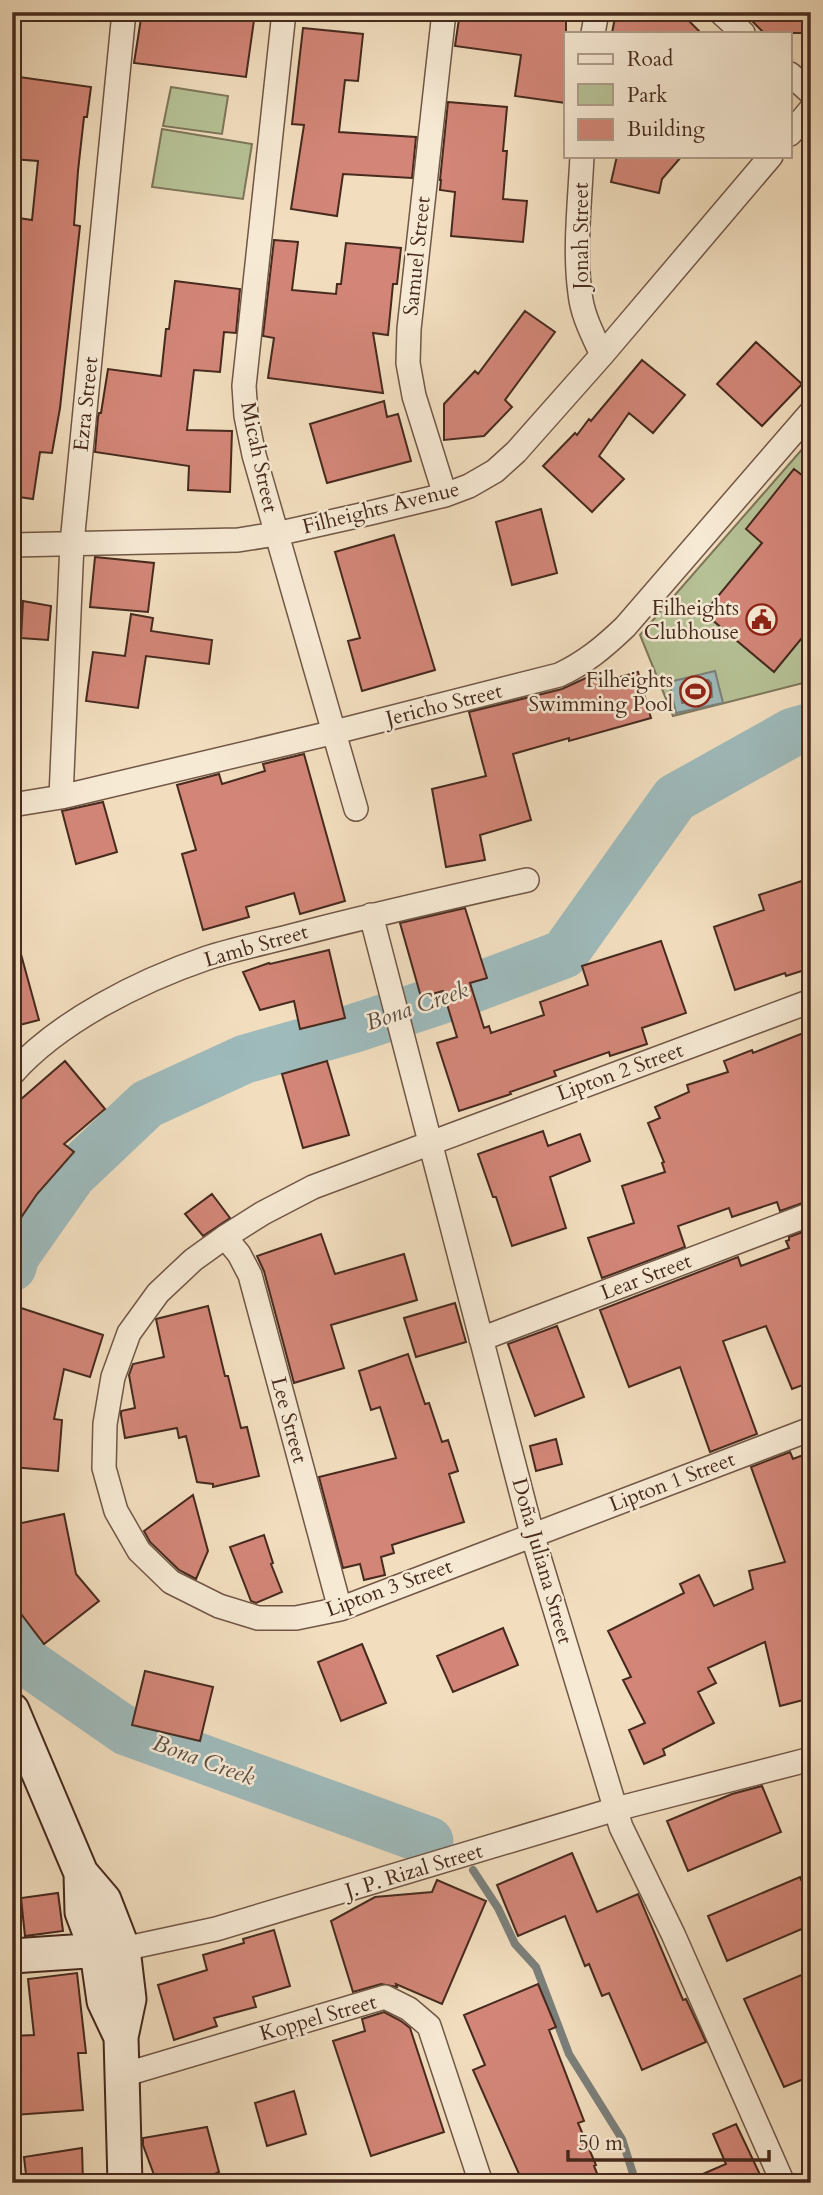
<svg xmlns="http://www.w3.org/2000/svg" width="823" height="2195" viewBox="0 0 823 2195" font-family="Cardo,serif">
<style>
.green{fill:#b6c296;stroke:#7e765a;stroke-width:2}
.water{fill:#9ebabb;stroke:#7b807c;stroke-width:2}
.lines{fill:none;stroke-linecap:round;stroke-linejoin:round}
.shore{stroke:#72726c;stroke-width:2}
.stream{stroke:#7b807c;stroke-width:8}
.river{stroke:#9ebabb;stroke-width:49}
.building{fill:#d38678;stroke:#462a1e;stroke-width:2}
.street-casing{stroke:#715746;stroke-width:26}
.secondary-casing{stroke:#462a1e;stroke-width:37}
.street{stroke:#f7ead5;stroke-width:23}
.secondary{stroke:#f7ead5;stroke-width:33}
.labels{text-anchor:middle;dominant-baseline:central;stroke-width:5;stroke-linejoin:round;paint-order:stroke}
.street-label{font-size:21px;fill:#462a1e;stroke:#f7ead5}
.poi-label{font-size:21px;fill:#462a1e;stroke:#f7ead5;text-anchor:end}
.water-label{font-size:23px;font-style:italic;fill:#5c4e45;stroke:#f7ead5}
</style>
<rect width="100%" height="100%" fill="#f2debf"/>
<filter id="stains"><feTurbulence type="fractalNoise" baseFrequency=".00286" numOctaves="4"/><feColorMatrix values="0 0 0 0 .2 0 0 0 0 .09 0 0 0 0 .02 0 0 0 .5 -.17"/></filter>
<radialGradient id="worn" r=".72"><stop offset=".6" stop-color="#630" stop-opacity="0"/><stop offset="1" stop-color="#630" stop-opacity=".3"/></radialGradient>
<!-- green -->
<path class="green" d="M171,87l57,9 -6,38 -59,-8z
M162,129l90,15 -9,55 -91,-12z
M811,439v242l-138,35 -33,-81z"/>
<!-- water -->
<path class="water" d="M715,671l8,32 -47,10 -7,-31z"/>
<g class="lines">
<!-- shore -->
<path class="shore" d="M708,680l3,3 1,14 -30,6 -2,-16z"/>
<!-- stream -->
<path class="stream" d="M473,1870l25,38 17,36 21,23 33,87 53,85 14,44"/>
<!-- river -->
<path class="river" d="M12,1267l3,-11 57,-81 75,-71 98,-45 107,-30 103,-34 109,-41 111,-156 118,-66 18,-5
M12,1633l6,23 108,75 303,110"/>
</g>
<!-- building -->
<path class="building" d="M142,12l113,1 -9,64 -112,-14z
M460,12h52l54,9v82l-51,-7 6,-41 -66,-9z
M616,12h64l21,21h-89z
M743,12h68v12l-10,9h-37z
M303,28l60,6 -5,47 -13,-1 -6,52 77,5 -4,41 -69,-4 -6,42 -46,-7 13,-84 -12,-1z
M12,76l79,11 -4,30h-3l-6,54 -4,54 6,1 -20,182 -8,45 -12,-1 -7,47 -21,-3v-233l6,-45 14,2 6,-59 -26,-2z
M448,102l59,5 -4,44h4l-4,48 24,2 -4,41 -72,-6 4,-44 -15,-2 1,-10h-1z
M617,156h65l-20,23 -3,14 -48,-11z
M274,240l24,2 -6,48 44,4 1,-10h4l5,-41 55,5 -4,36h-4l-5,51 -15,-2 10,60 -115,-15 6,-40 -11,-2z
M175,281l65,8 -4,44 -12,-1 -4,40 -26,-2 -7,60 45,1 -2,61 -42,-2 1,-24 -94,-14 3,-35 1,-4h2l7,-44 53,7 5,-47h3z
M525,311l30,21 -50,68 7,7 -28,29 -40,4v-36l31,-33 3,3z
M756,342l46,42 -40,42 -45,-42z
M642,360l43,35 -32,38 -24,-20 -30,43 25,23 -32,33 -49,-46 32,-33 2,2 12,-16 2,2z
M384,401l3,16 11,-3 13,47 -84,22 -17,-59z
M794,469l17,13v145l-37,45 -70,-59 58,-70 -16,-14z
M541,509l16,64 -45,12 -16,-63z
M394,535l41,135 -73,21 -14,-50 12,-3 -25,-86z
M95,557l59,6 -6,49 -58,-5z
M23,601l28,5 -3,34 -27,-2z
M131,614l22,4 -2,13 61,9 -3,24 -63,-8 -8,52 -52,-7 7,-49 32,4z
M599,672l3,10 36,-10 13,46 -82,23v-3l-56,16 18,66 -51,15 5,25 -39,7 -14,-78 54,-13 -17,-64 93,-23z
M304,754l41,147 -45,13 -6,-21 -48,14 3,10 -46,13 -21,-76 14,-4 -19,-65 42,-11 3,10 43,-13 -2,-7z
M103,802l14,50 -41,12 -14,-53z
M811,878v90l-25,8 -1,-3 -50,17 -21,-63 50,-17 -5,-15z
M465,908l22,70 -17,5 14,45 5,-2 2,7 53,-18 -4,-13 48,-17 -6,-19 79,-25 25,72 -44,15 5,16 -37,12 -1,-4 -55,19 2,5 -46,16 1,2 -52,17 -22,-68 20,-6 -14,-46 -22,6 -21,-74z
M19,947l20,73 -27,7v-79z
M329,950l16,68 -45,11 -6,-28 -34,9 -17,-38 26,-9 1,1z
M811,1030v170l-31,11 -3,-9 -45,15 -3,-9 -51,18 7,21 -83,31 -14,-40 46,-15 -12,-37 43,-14 -3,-9 2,-1 -16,-39 12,-5 -5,-11 34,-15 -2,-7 41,-13 -4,-11 28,-11 1,3z
M65,1061l40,48 -41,35 10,8 -37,42 -25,37v-124z
M327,1061l22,74 -46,13 -21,-74z
M543,1131l5,15 32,-12 10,27 -40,16 16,51 -54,18 -16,-49h-3l-15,-43z
M212,1194l18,24 -27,18 -18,-22z
M811,1229v153l-19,7 -26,-63 -43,15 34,93 -47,18 -30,-85 -51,20 -29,-77 138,-53 3,9 48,-18 -3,-7 3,-1v-3z
M321,1234l14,40 69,-20 13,46 -86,25 13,43 -50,15 -30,-112 -7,-15z
M455,1303l11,39 -50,15 -12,-39z
M208,1306l17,70h3l13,52 6,-1 12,49 -46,11v-3l-16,-2 -11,-46 -7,2 -2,-10 -52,10 -4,-23v-4l14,-3 -6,-33 4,-11 31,-7 -8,-38z
M18,1307l85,28 -13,42 -26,-8 -10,50 8,1 -4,51 -46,-4v-142z
M557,1326l27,71 -49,19 -27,-72z
M408,1354l17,50 4,-1 13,39 6,-2 10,31 -9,3 15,48 -72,23 2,8 -13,4 4,18 -21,5 -4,-16 -17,4 -24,-91 77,-19 -16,-51 -9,3 -12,-39z
M556,1439l6,25 -26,7 -6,-25z
M790,1452l3,7 18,-7v246l-31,8 -15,-64 -57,26 8,15 -18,9 16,31 -51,26 2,6 -21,9 -15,-34 16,-7 -22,-43 8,-3 -23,-46 76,-38 -4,-9 19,-9 15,31 39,-17 -4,-18 36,-9 -34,-95z
M193,1495l15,56 -12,28 -17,-9 -29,-28 -6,-11z
M64,1514l12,60 23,27 -55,43 -32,-42v-77z
M264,1535l9,28 -2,1 11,28 -26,11 -5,-2 -21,-54z
M503,1628l15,37 -65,27 -16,-36z
M362,1644l24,59 -45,18 -23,-59z
M145,1671l68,16 -13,54 -68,-16z
M762,1786l19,46 -93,39 -21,-50 65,-27z
M572,1853l25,59 41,-18 45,106 3,-1 20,43 -64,28 -33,-77 -7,3 -13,-32 -4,2 -20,-50 -47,20 -21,-51z
M800,1877l11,25v23l-84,36 -19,-45z
M437,1880l49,21 -44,103 -46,-20 1,3 -16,-3 -28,8 -22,-71 44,-24 57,-5z
M58,1893l5,38 -38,5 -4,-38z
M274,1930l16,56 -37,11 3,10 -42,11 3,8 -43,14 -16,-55 49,-15 -4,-15 41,-12 -1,-4z
M811,1971v105l-27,11 -40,-88z
M77,1973l9,80h-8l5,57 -69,5 -2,-36 3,-1 -2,-42 21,-1 -6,-56z
M538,1984l18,43 -7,3 35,91 -6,2 18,42 -2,1 7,17h-78l-50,-113 12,-5 -21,-50z
M384,2012l17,9 9,7 34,104 -73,24 -38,-115 32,-10 -3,-12z
M294,2091l12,43 -39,12 -12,-43z
M736,2124l28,59h-82l44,-19 -13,-30z
M207,2127l12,45 -25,11h-37l-14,-38v-7z
M82,2148l1,35h-56l-3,-26z"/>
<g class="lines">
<defs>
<path id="street" d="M284,12l-40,374 2,30 8,39 102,354
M444,12l-35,317 -1,34 6,33 31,99
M720,12l23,21
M593,33l4,-21
M790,74l21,19
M790,134l21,-25
M582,156c-2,44 -8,94 -2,137 2,22 13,42 22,62
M12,545l226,-5 38,-6 94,-21 75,-18 24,-9 26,-15 21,-19 86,-97 169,-199
M61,797l11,-254 52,-531
M12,805l49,-8 274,-65 224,-57c26,-12 45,-28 66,-48l186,-215
M371,915l161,619 89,293 52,107 110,249
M811,1001l-498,186 -50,26 -38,24 -32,23 -35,33 -29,40 -16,44 -8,47 -1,44 12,43 23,40 32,31 48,24 39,12h38l44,-9 471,-180
M12,1074c47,-53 128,-93 195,-116 30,-10 62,-16 92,-24 76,-20 152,-37 228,-54
M225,1237l14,17 11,21 90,334
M481,1339l330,-125
M123,1949l93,-20 400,-120 195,-50
M123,2075l262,-78 24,12 20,17 52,157"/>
<path id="secondary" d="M12,1710l69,163 23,27 19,49 6,50 -8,38 4,146
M81,1873l1,39 15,40 7,49 17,36
M12,1956l105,-7"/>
</defs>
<!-- street casing -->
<use href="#street" class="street-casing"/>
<!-- secondary casing -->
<use href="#secondary" class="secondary-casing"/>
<!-- street -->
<use href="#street" class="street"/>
<!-- secondary -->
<use href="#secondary" class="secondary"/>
</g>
<!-- icons -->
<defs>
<symbol id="civic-ring" viewBox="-11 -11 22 22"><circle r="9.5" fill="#f7ead5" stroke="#8f2418" stroke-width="1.5"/><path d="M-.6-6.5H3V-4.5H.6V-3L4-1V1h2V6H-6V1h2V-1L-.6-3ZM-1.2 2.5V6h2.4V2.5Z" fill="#8f2418"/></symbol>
<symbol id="stadium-ring" viewBox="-11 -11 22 22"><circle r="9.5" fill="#f7ead5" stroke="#8f2418" stroke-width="1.5"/><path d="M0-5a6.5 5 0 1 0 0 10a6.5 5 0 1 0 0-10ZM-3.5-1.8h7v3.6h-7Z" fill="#8f2418"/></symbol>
</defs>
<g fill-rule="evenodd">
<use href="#civic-ring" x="744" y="602" width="35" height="35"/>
<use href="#stadium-ring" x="678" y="674" width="35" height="35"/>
</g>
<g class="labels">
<!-- street labels -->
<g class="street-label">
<text transform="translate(581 236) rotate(-90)">Jonah Street</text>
<text transform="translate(417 256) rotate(-84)">Samuel Street</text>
<text transform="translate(86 404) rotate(-84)">Ezra Street</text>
<text transform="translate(259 457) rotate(78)">Micah Street</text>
<text transform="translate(381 508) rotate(-14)">Filheights Avenue</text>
<text transform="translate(444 705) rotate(-14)">Jericho Street</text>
<text transform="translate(256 946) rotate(-16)">Lamb Street</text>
<text transform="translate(620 1072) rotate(-20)">Lipton 2 Street</text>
<text transform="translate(646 1277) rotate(-21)">Lear Street</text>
<text transform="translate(289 1420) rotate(75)">Lee Street</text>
<text transform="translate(672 1482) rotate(-21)">Lipton 1 Street</text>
<text transform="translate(542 1561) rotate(74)">Doña Juliana Street</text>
<text transform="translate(389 1588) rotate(-20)">Lipton 3 Street</text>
<text transform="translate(414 1871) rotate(-17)">J. P. Rizal Street</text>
<text transform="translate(318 2018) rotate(-16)">Koppel Street</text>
</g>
<!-- poi labels -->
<g class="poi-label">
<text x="739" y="608">Filheights<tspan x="739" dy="24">Clubhouse</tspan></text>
<text x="673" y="680">Filheights<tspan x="673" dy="24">Swimming Pool</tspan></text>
</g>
<!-- water labels -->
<g class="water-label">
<text transform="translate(417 1006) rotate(-19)">Bona Creek</text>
<text transform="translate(204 1760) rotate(20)">Bona Creek</text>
</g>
</g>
<!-- margin -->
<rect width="823" height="2195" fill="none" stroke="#f2debf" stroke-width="42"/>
<rect x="14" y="14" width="795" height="2167" fill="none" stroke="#462a1e" stroke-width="3.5"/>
<rect x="21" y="21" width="781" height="2153" fill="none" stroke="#462a1e" stroke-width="2"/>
<!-- legend -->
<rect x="564" y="32" width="228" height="126" fill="#f7ead5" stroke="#b09d8c" stroke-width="2"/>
<rect x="578" y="54" width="35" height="10" fill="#f7ead5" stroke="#b09d8c" stroke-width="2"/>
<text x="627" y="66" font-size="21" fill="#462a1e">Road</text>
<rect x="578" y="84" width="35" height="21" fill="#b6c296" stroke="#b09d8c" stroke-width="2"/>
<text x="627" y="102" font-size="21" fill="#462a1e">Park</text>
<rect x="578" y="119" width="35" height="21" fill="#d38678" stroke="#b09d8c" stroke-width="2"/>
<text x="627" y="136" font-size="21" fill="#462a1e">Building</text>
<!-- scale -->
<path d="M568 2150v10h201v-10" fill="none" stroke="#462a1e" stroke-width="3.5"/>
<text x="578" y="2150" font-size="21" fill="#462a1e" stroke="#f7ead5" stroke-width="5" paint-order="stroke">50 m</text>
<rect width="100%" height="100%" filter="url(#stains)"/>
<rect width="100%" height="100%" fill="url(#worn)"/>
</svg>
